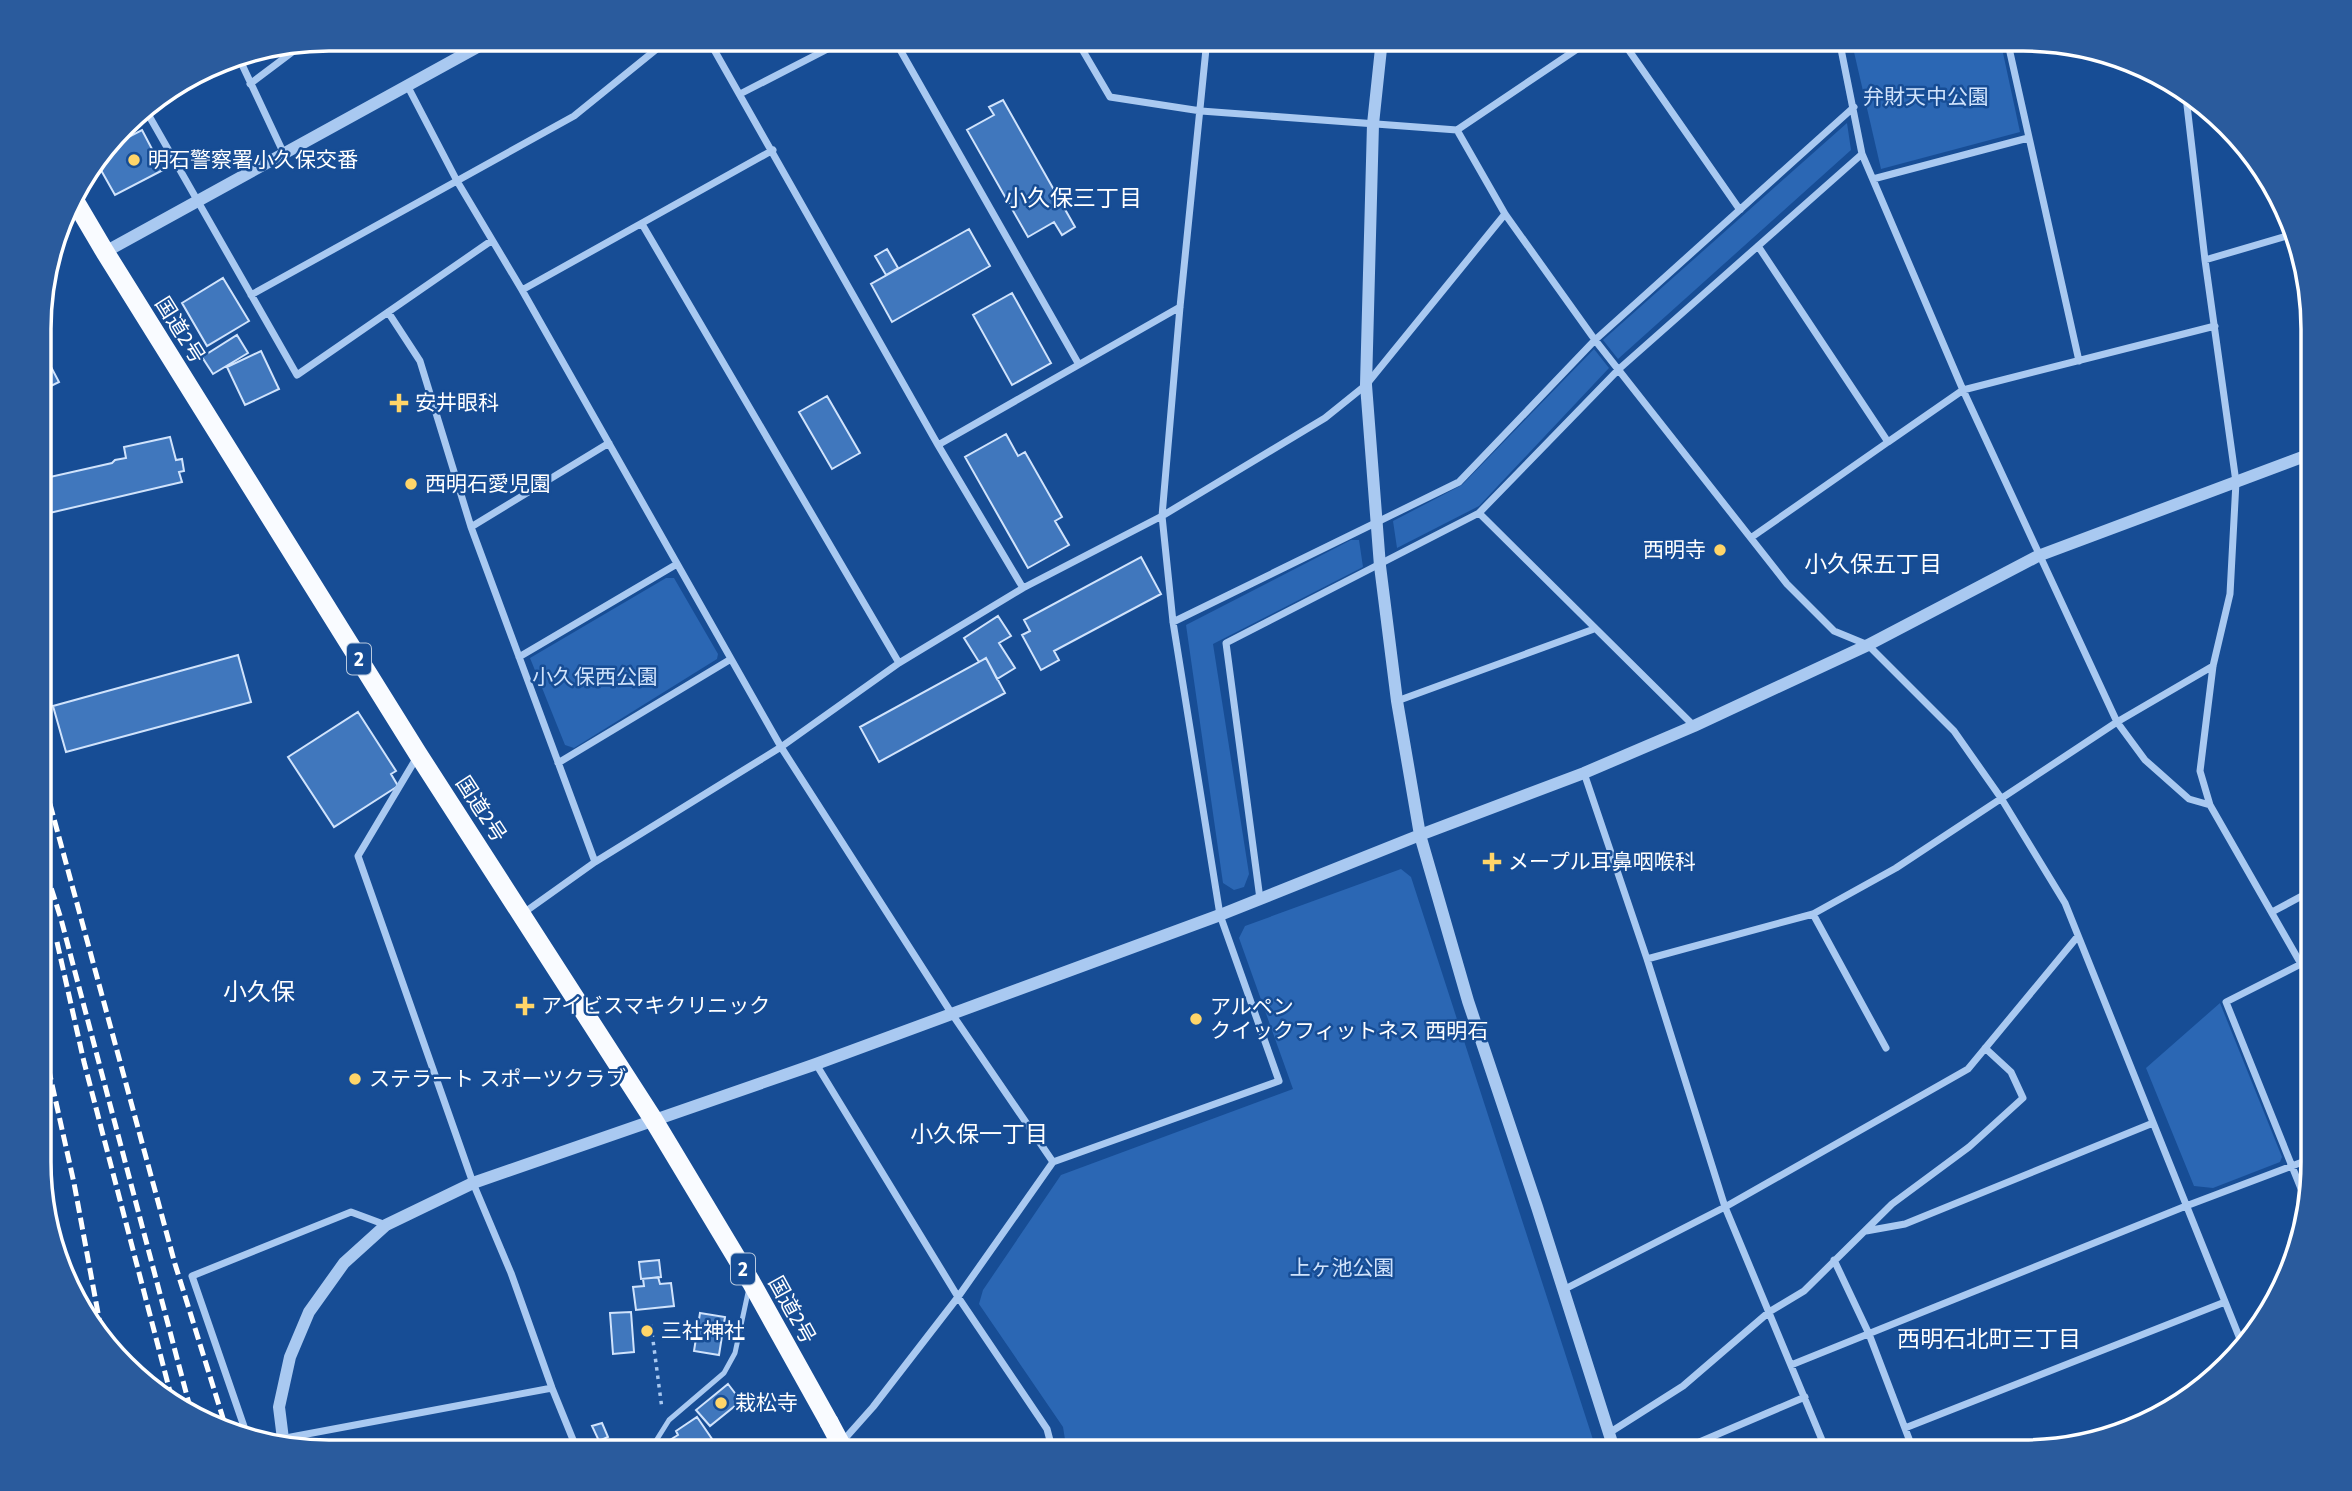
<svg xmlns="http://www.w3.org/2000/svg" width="2352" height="1491" viewBox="0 0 2352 1491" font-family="'Fira Sans','Noto Sans JP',sans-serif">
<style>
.green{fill:#2b67b4}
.building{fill:#4077bd;stroke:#d0e3fc;stroke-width:2}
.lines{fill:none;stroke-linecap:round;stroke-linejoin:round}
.path{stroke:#a9c9f1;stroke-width:3.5;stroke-dasharray:3.5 5;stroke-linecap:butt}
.service{stroke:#a9c9f1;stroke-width:5}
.minor{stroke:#a9c9f1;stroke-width:7}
.tertiary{stroke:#a9c9f1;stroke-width:12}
.trunk{stroke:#f9fbff;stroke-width:19}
.rail{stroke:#fff;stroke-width:5;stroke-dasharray:12 5;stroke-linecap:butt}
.trunk-bridge{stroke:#f9fbff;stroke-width:19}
.poi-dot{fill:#ffd569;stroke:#174d95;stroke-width:2.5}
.labels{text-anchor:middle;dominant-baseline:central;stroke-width:5;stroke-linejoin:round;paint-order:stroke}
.shield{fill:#174d95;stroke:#b9cadf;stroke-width:2}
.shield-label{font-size:19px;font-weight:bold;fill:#fff}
.park-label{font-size:21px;fill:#d0e3fc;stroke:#174d95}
.poi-label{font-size:21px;fill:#fff;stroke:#174d95;text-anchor:start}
.street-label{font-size:21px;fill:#fff;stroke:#174d95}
.neighbourhood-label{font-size:23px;fill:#fff;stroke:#174d95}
.quarter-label{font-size:24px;fill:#fff;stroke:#174d95}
.rim{fill:none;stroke:#fff;stroke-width:3.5}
</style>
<rect width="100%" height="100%" fill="#174d95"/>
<!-- green -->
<path class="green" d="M1851,39h149l20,93 -139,37z
M1847,123l4,27 -233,209 -15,-19z
M1594,349l15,19 -130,138 -82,42 -4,-27 69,-36z
M1351,540h8l4,27 -150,77 36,230 -5,13 -10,3 -11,-7 -37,-258z
M666,578h8l44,76 -1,5 -143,89 -9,-3 -35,-87z
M1401,869l10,8 186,575h-530l-4,-25 -84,-123 4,-14 78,-115 232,-86 -54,-151 6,-12z
M2220,1003l62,154 -2,5 -67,26 -19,-2 -48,-118z"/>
<!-- building -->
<path class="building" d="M1003,100l72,127 -13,8 -8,-13 -26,15 -61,-107 27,-15 -5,-8z
M142,130l21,40 -48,25 -18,-32 12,-16z
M969,229l21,37 -98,56 -21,-38z
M887,249l11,19 -12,7 -11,-19z
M223,278l26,43 -42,25 -25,-43z
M1012,293l39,70 -39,22 -39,-70z
M237,335l11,18 -35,21 -11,-17z
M41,348l18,34 -18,9z
M261,351l18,38 -34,16 -18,-38z
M827,396l33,57 -28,16 -33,-57z
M1006,434l12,22 7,-4 37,65 -7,4 14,24 -41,23 -63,-111z
M170,437l6,23 6,-1 2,12 -5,1 3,10 -141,33v-36l71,-16 3,-3 11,-2 -2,-11z
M1141,557l20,37 -107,57 5,9 -18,10 -19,-35 8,-4 -6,-11z
M998,616l13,20 -12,7 16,25 -18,11 -11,-21 -7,4 -15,-24z
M238,655l13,47 -185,50 -13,-46z
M986,658l19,35 -126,69 -19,-35z
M358,712l38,59 -5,3 7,12 -64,41 -46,-70z
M659,1260l2,17 -20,2 -2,-17z
M658,1277l2,7 11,-1 3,23 -38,4 -3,-23 11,-1 -1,-7z
M631,1312l3,40 -21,2 -3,-41z
M700,1313l25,4 -6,38 -25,-4z
M728,1384l13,17 -31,25 -14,-16z
M697,1417l24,35h-49l-7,-9 13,-8 -2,-4z
M602,1423l6,14 -9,4 -7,-15z"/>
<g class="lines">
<!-- path -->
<path class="path" d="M651,1325l11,84"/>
<!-- service -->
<path class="service" d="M649,1452l20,-32 55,-47 11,-20 14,-65"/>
<!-- minor -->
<path class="minor" d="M708,39l230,406 85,143
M894,39l184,324
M1076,39l34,58 91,14 256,19 135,-91
M1621,39l119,171
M1839,39l23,115 101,236 154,332 28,38 44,39 21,6
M2007,39l72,322
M238,56l46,98
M250,84l53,-40
M407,85l50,96 65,109 259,457 171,267 101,148
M2185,88l20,172 31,222 -6,112 -17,72 -13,105 10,34 91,159 -75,38 82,204
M740,94l107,-55
M144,107l153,268 194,-134
M1457,130l48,84 90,126 192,244 47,47 34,14 86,86 47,67 64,105 177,441
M1873,179l155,-41
M642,224l257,439
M1758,246l130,196 75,-52 252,-64
M2205,260l85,-25
M522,290l251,-140
M251,295l323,-179 95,-77
M388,312l32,49 51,166 124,335
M938,445l242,-138
M1479,513l215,213
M471,527l138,-84
M1752,537l136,-95
M1173,622l286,-140 136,-142 259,-233
M519,657l158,-93
M1397,701l197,-72
M417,757l-59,99 115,327 38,90 41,115 26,64
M558,763l173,-104
M1584,773l63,186 78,248 102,245
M1260,899l-34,-256 253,-130 140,-144 243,-215
M2272,912l41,-22
M522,914l73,-52 186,-115 118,-84 124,-75 139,-72 163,-98 41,-33 139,-171
M1813,914l73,134
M1647,959l166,-45 83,-46 221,-146 96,-56
M2301,964l12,-5
M816,1064l142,233 89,132 6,23
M1866,1231l39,-7 248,-101
M1834,1260l35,74 45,118
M1563,1290l162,-83 243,-138 110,-133
M1791,1365l395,-159 127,-48
M1905,1428l320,-126
M1609,1433l74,-47 86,-74 35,-21 88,-87 77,-57 54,-49 -12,-26 -26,-24
M249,1441l-57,-165 159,-64 35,13
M259,1443l293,-55
M833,1452l40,-45 85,-110 95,-135 226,-81 -59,-166 -47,-293 -11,-106 18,-209 27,-268
M1676,1452l129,-55"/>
<!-- tertiary -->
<path class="tertiary" d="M1382,39l-9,85 -7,261 14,181 17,135 23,134 48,166 69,206 78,245
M105,252l387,-213
M284,1447l-5,-40 11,-50 19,-45 35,-49 42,-38 87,-42 343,-119 404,-149 200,-80 164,-62 110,-47 174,-81 170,-89 275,-103"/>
<!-- trunk -->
<path class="trunk" d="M72,196l33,56 313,502 235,365 98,163 78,140"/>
<!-- rail -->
<path class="rail" d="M41,771l134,493 52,167
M41,856l20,63 131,496
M57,942l27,120 90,345
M41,1035l33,148 29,157"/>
<!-- trunk-bridge -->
<path class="trunk-bridge" d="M829,1422l16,30"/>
</g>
<!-- markers -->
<g class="poi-dot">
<circle cx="134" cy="160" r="7"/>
<path d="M395.5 392.5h7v7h7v7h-7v7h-7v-7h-7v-7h7z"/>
<circle cx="411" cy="484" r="7"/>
<circle cx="1720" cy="550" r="7"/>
<path d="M1488.5 851.5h7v7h7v7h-7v7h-7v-7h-7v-7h7z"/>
<path d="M521.5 995.5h7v7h7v7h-7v7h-7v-7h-7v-7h7z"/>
<circle cx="1196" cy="1019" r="7"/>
<circle cx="355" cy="1079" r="7"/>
<circle cx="647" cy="1331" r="7"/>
<circle cx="721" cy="1403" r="7"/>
</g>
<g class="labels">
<!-- shield labels -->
<g class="shield">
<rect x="347" y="643.5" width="24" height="31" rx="5"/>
<rect x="731" y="1253.5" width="24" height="31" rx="5"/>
</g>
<g class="shield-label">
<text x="359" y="659">2</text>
<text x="743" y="1269">2</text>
</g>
<!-- park labels -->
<g class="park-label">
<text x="1926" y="97">弁財天中公園</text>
<text x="595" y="677">小久保西公園</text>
<text x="1342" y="1268">上ヶ池公園</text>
</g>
<!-- poi labels -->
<g class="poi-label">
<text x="148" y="160">明石警察署小久保交番</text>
<text x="415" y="403">安井眼科</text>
<text x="425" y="484">西明石愛児園</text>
<text x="1706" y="550" text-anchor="end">西明寺</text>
<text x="1508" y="862">メープル耳鼻咽喉科</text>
<text x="541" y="1006">アイビスマキクリニック</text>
<text x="1210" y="1007">アルペン<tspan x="1210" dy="24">クイックフィットネス 西明石</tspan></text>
<text x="369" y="1079">ステラート スポーツクラブ</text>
<text x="661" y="1331">三社神社</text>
<text x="735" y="1403">栽松寺</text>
</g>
<!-- street labels -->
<g class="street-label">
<text transform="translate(180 330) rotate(58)">国道2号</text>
<text transform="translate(481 809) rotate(57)">国道2号</text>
<text transform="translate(792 1310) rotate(61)">国道2号</text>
</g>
<!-- neighbourhood labels -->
<g class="neighbourhood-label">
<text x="1073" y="198">小久保三丁目</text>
<text x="1873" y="564">小久保五丁目</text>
<text x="979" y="1134">小久保一丁目</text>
<text x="1989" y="1339">西明石北町三丁目</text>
</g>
<!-- quarter labels -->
<g class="quarter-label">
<text x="259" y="992">小久保</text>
</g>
</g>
<!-- crop -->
<path d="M0 0H2352V1491H0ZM329 51H2023A278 278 0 0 1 2301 329V1162A278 278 0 0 1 2023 1440H329A278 278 0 0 1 51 1162V329A278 278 0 0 1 329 51Z" fill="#2a5b9d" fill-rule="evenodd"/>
<path class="rim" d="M329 51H2023A278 278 0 0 1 2301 329V1162A278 278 0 0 1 2023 1440H329A278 278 0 0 1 51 1162V329A278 278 0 0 1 329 51Z"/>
</svg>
